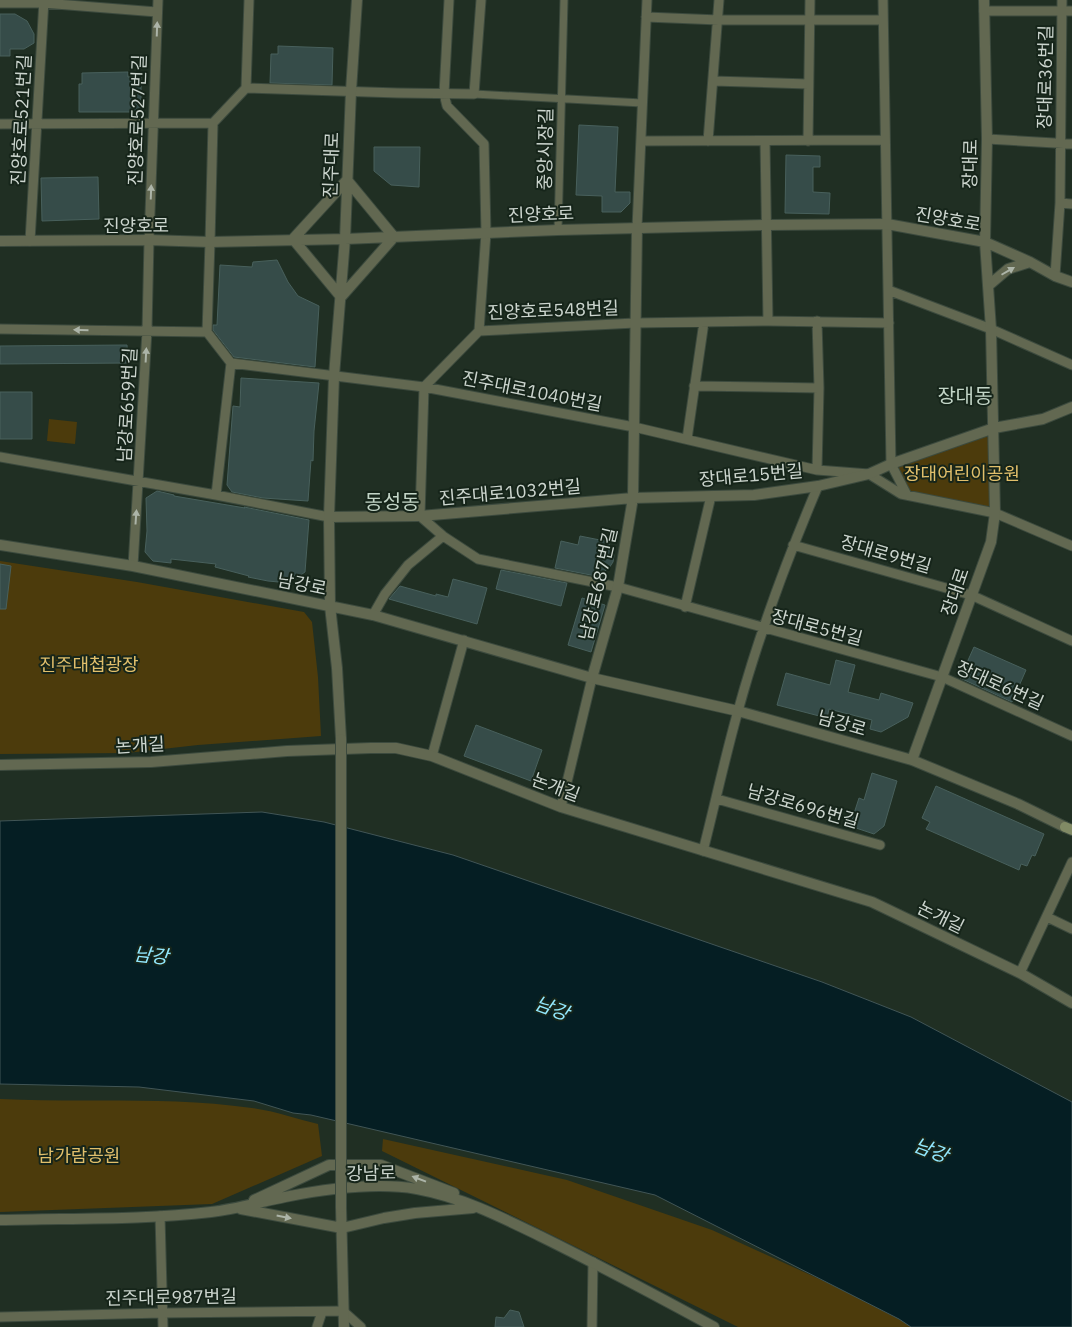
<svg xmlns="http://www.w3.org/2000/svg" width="1072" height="1327" viewBox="0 0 1072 1327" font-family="'IBM Plex Sans','Noto Sans KR',sans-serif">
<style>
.green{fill:#4c3b0c}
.water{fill:#051e23;stroke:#415556}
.building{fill:#364c49;stroke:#48605c}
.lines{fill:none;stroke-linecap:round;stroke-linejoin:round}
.pedestrian-casing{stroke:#3c4a3e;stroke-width:9}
.minor-casing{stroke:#3c4a3e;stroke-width:11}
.tertiary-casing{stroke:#3c4a3e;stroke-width:12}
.secondary-casing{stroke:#3c4a3e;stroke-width:12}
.pedestrian{stroke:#626851;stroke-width:7}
.minor{stroke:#626851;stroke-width:9}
.tertiary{stroke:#626851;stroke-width:10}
.secondary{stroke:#818a65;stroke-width:10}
.tertiary-bridge-casing{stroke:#3c4a3e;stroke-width:12;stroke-linecap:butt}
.tertiary-bridge{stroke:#626851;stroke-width:10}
.oneway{fill:#acb4a8}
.labels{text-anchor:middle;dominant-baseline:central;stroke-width:4;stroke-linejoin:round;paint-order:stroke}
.street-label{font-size:18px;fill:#ccd5ce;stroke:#16251a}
.park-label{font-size:18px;fill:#e1bf6b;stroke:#16251a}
.water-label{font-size:19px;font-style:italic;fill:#93e9ff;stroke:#16251a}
.quarter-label{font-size:20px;fill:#c3d5c7;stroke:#16251a}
</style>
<rect width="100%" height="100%" fill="#202f23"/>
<!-- green -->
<path class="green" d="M49,419l28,3 -2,22 -28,-3z
M994,428l1,85 -88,-18 -16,-31z
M0,561l137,21 167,30 8,10 6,55 3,59 -123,9 -71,8 -127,1z
M0,1099c84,4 168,-3 252,9 22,3 45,11 66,16l4,32 -110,48 -212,8z
M383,1139l184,41 145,50 116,53 71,36 12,8h-173l-356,-176z"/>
<!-- water -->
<path class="water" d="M262,812l62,10 129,33 369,127 89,35 161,85v225h-161l-12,-8 -244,-124 -344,-80 -18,-2 -39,-12 -115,-14 -139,-3v-263z"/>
<!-- building -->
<path class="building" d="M0,14h15l12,7 7,13v9l-10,6h-14v7h-10z
M278,46l55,2 -1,37 -62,-2 1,-29h7z
M128,72v5h13v35h-62v-28h3v-11z
M579,125l39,2 -3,65h15v11l-9,9h-19v-16l-26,-1z
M374,147h46l-1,40 -28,-2 -17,-14z
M786,155l34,1v11h-7v25l17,1 -1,21 -44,-1z
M98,177l1,42 -57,2 -1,-43z
M277,260l11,22 10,14 21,10 -4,61 -81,-10 -21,-27v-5h4l3,-60 32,2 1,-5z
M127,345l1,18 -128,1v-18z
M241,378l78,5 -5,48 -1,30 -2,-1 -3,41 -45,-3 -31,-6 -5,-7 6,-79 7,1z
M0,392h32v47h-32z
M157,491l17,4v1l71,12 -1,-1 65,13 -4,52 -16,11 -21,-2 -20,-4 1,-1 -34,-9 1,-3 -45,-5v4l-18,-2 -8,-9 2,-21 -1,-33z
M580,536l25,5 4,3 3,5 2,6 -1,7 -4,6 -7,5 -1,4 -46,-9 6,-27 17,4z
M0,564l11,2 -5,43h-6z
M501,570l66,13 -6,23 -65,-17z
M453,579l34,9 -10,36 -88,-25 11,-13 36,10v-2l12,3z
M582,598l23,7 -14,47 -23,-7z
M974,647l52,23 -14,32 -52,-24z
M836,660l19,5 -7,27 31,8 2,-7 32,10 -5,14 -27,15 -11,-3 2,-9 -43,-11 -2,9 -50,-13 9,-32 44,12z
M476,725l66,25 -11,31 -67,-25z
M872,773l25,8 -13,45 -10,8 -24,-8 9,-28 5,2z
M936,786l108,48 -9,22 -3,-1 -5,11 -6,-2 -2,6 -93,-41 4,-7 -8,-4z
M510,1310l9,2 5,15h-29l1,-10 8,1z"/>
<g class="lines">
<defs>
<path id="pedestrian" d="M474,94l168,9
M558,230l6,-230"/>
<path id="minor" d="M449,0l-5,94 3,12 37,38 2,89 -7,98
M883,0l8,464 16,31
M0,3h43l114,9
M984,11h88
M646,17l73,3h164
M713,81l95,3
M246,88l152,5 76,1 7,-94
M0,124l213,-1
M987,139l85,5
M641,141l244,-1
M708,141l11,-141
M765,141l3,180
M808,141l2,-141
M1060,203l12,1
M637,228l10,-228
M30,241l14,-241
M1055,276l5,-73 2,-203
M888,290l103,39 81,36
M0,329l207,3
M479,331l156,-8 133,-2 121,2
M231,363l193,24 210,40 183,43 52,4 32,20 94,19 77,33
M694,386l125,2
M424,387l-4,129 23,20 35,23 140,28 324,90 130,59
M424,387l55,-56
M687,439l17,-117
M0,457l216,38 113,22
M817,470l2,-82 -2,-67
M216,495l15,-132 -24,-31 3,-90 3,-119 33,-35 3,-88
M793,545l178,50 101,46
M133,566l14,-235 2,-91 9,-240
M685,607l26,-111
M373,615l12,-21 23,-29 35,-29
M432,756l32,-116
M717,799l163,46
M561,807l31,-129
M703,851c12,-47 22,-94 35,-140 21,-77 49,-152 80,-225
M1047,917l25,12
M1020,973l52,-111
M160,1216l3,111
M0,1317l162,-4 181,-2 18,16
M317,1327l5,-15
M592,1327l1,-65"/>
<path id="tertiary" d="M347,180l47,57 -53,60 -48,-58z
M0,241l149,-1 61,2 135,-3 213,-9 209,-5 120,-1 98,18 45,20 25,14 17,6
M988,286l20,-17 22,-7
M329,517l91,-1 213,-18 121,-3 64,-9 51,-12 22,-10 103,-36 49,-9 29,-12
M0,545l133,21 240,49 219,63 146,33 174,49 106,44 47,23
M592,678l26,-91 15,-89 4,-270
M341,739l-4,-71 -7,-62 -1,-89 5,-141 11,-137 6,-148 6,-91
M912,760l79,-218 4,-29 -4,-184 -6,-87 2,-103 -3,-139
M0,765l151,-3 136,-11 84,-3h25l36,8 129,51 311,95 148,71 52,30
M254,1200l75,-35h52l73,28
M341,1207l3,120
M241,1209l101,19 42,-10 31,-5 58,-5
M0,1220c70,-2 142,0 211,-8 25,-3 50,-10 74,-15 40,-8 92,-15 132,-8 44,8 84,28 123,47 59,29 117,60 174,91"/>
<path id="secondary" d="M1065,827l7,3"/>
</defs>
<!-- pedestrian casing -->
<use href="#pedestrian" class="pedestrian-casing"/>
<!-- minor casing -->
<use href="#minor" class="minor-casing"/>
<!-- tertiary casing -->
<use href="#tertiary" class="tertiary-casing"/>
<!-- secondary casing -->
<use href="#secondary" class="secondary-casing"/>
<!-- pedestrian -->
<use href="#pedestrian" class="pedestrian"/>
<!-- minor -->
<use href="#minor" class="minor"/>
<!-- tertiary -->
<use href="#tertiary" class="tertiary"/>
<!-- secondary -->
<use href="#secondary" class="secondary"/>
<defs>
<path id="tertiary-bridge" d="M341,1207v-468"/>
</defs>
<!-- tertiary-bridge casing -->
<use href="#tertiary-bridge" class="tertiary-bridge-casing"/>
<!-- tertiary-bridge -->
<use href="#tertiary-bridge" class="tertiary-bridge"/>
</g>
<!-- one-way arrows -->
<defs><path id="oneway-solid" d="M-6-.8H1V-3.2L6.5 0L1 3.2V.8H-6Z" transform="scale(1.25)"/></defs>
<g class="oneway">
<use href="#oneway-solid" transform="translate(157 29) rotate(-88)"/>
<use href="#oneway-solid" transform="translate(151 192) rotate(-88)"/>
<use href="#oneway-solid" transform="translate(1008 271) rotate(-30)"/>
<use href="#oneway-solid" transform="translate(81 330) rotate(-179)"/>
<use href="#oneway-solid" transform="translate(146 355) rotate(-87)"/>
<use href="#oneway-solid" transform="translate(136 517) rotate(-86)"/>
<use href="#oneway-solid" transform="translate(419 1179) rotate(-159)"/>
<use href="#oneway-solid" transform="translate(284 1217) rotate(11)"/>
</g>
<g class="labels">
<!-- street labels -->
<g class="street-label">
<text transform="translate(1045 77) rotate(-89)">장대로36번길</text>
<text transform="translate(21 120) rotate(-87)">진양호로521번길</text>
<text transform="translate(137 120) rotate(-88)">진양호로527번길</text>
<text transform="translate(545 149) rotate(-89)">중앙시장길</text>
<text transform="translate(970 164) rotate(-89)">장대로</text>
<text transform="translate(331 165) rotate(-88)">진주대로</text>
<text transform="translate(541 214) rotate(-2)">진양호로</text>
<text transform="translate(948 219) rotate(10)">진양호로</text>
<text x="136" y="225">진양호로</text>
<text transform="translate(553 310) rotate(-2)">진양호로548번길</text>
<text transform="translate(532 391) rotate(11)">진주대로1040번길</text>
<text transform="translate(127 405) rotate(-87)">남강로659번길</text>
<text transform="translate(751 475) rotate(-5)">장대로15번길</text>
<text transform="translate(510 492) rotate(-5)">진주대로1032번길</text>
<text transform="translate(886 554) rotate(16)">장대로9번길</text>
<text transform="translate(302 584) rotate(11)">남강로</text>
<text transform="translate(598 584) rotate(-77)">남강로687번길</text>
<text transform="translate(955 592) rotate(-71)">장대로</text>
<text transform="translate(817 627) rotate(15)">장대로5번길</text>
<text transform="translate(1000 685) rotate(24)">장대로6번길</text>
<text transform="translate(842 723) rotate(16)">남강로</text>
<text transform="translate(140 745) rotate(-3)">논개길</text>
<text transform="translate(556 787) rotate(20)">논개길</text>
<text transform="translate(803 806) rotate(16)">남강로696번길</text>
<text transform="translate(941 917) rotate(26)">논개길</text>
<text transform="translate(371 1173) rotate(-1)">강남로</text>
<text transform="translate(171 1297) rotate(-1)">진주대로987번길</text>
</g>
<!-- park labels -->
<g class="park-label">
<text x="962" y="473">장대어린이공원</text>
<text x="89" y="664">진주대첩광장</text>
<text x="79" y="1155">남가람공원</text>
</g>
<!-- water labels -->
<g class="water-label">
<text transform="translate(151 955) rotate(6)">남강</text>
<text transform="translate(552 1008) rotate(20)">남강</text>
<text transform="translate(931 1150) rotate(21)">남강</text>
</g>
<!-- quarter labels -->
<g class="quarter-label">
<text x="965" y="395">장대동</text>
<text x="392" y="501">동성동</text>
</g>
</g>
</svg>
